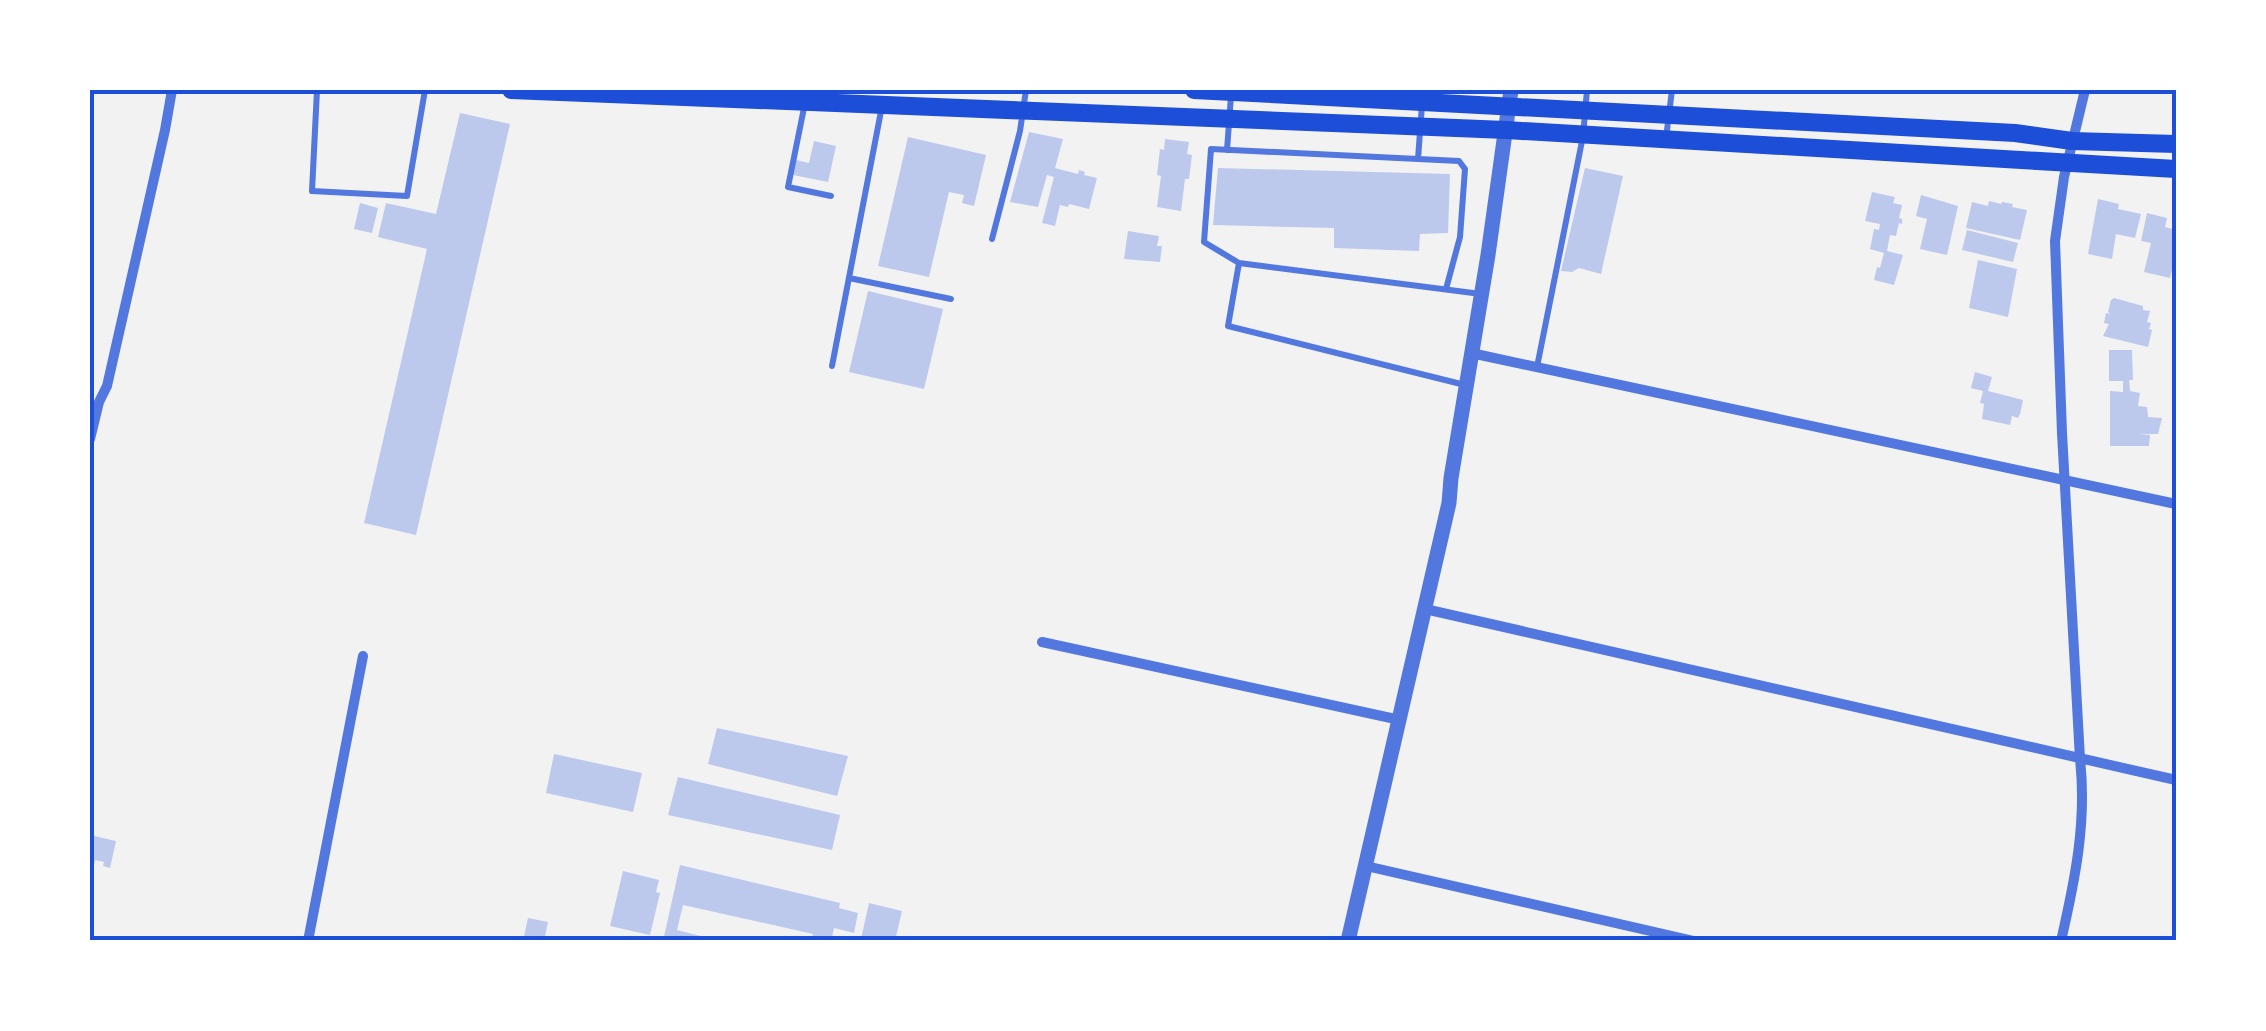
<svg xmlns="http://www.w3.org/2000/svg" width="2266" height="1031" viewBox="0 0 2266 1031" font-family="'Space Grotesk',sans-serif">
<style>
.building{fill:#bdc9ec}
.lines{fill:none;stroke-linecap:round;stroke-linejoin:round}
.service{stroke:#5277de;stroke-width:6}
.minor{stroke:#5277de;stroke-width:10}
.tertiary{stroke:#5277de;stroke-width:15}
.secondary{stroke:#1d4ed8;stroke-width:18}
.neatline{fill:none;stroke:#1d4ed8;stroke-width:4}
</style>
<rect width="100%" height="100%" fill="#f2f2f2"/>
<!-- building -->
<path class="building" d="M460,113l50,11 -94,411 -52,-12 63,-274 -49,-12 8,-34 50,11z
M1029,132l34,7 -8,29 23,6 1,-4 6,2 -1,3 13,3 -8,31 -20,-5 -1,3 -8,-2 -5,21 -13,-3 12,-46 -7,-2 -9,32 -28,-5z
M908,137l78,18 -12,51 -12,-3 2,-8 -15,-3 -20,85 -51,-11z
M1165,139l24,3 -2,12 5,1 -3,24h-4l-4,32 -24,-4 4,-31 -4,-1 3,-26 4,1z
M814,141l22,5 -8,36 -35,-7 3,-15 13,3z
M1218,168l232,6 -2,59 -28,1 -1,17 -85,-3v-20l-121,-3z
M1585,168l38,8 -22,98 -22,-6 -7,4 -11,-1z
M1872,192l23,5 -2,6 9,2 -3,13 3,1v5l-3,-1 -3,13 -6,-1 -3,16 16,4 -9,30 -20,-5 3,-13 3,1 4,-15 -14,-4 4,-20 5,1 1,-6 -15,-3z
M1921,195l37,11 -11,49 -27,-6 7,-30 -11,-3z
M2098,199l21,5 -1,5 23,5 -6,24 -19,-4 -4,25 -24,-5z
M1989,201l12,3 1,-2 11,2 -1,3 15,3 -7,30 -54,-12 6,-26 16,4z
M360,203l18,5 -6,25 -18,-4z
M2147,213l20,5 -2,9 11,3v24l-6,24 -26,-6 7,-29 -10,-2z
M1967,230l51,13 -5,19 -51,-12z
M1128,231l31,5 -2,10h5l-2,16 -36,-3z
M1978,260l39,9 -9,48 -39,-9z
M868,291l75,18 -19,80 -75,-17z
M2114,298l29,8v4l7,1 -3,11 4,1 -2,6 3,1 -4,17 -45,-11 6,-12 -5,-1 2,-10 5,1 -3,-2 3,-12z
M2109,350h23l1,30h-4l1,11 10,2 -2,13 9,1 1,10 14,1 -4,16h-19l11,1 -1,11h-39v-55l13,1v-11h-14z
M1975,372l17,5 -4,14 35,9 -3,14 -2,4 -6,-2 -2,9 -28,-6 2,-15 -4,-1 3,-12 -12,-3z
M717,728l131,28 -11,40 -129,-32z
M554,754l88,19 -9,39 -87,-19z
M678,777l162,38 -8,35 -164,-35z
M90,835l26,6 -6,27 -7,-2 1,-4 -9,-2 -3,15z
M680,865l160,38 -1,5 19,5 -4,20 -20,-5 -2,9 10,4h-31l2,-7 -130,-29 -6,25 43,11h-57z
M623,871l36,9 -3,12 4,1 -10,42 -40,-9z
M869,903l33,8 -7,30h-33l-1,-2z
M528,918l20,4 -4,19h-21z"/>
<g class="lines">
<!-- service -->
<path class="service" d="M317,90l-5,101 95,5 18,-106
M805,103l-17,84 43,9
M1666,138l6,-48
M1227,150l4,-54
M1418,159l4,-54
M992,239l28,-108 6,-41
M1239,263l-35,-21 7,-93 248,12 6,8 -5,68 -14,52
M849,278l102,21
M832,366l50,-260
M1537,367l46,-231 4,-46
M1465,385l-237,-59 11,-63 242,31"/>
<!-- minor -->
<path class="minor" d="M1471,353l705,151
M90,439l9,-37 8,-16 58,-256 7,-40
M1425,609l751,171
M1042,642l358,78
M1366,866l328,75
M308,941l55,-285
M2061,941c14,-61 26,-119 19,-182l-18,-326 -7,-192 9,-64 21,-87"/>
<!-- tertiary -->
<path class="tertiary" d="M1348,941l101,-438 2,-25 37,-223 23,-165"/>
<!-- secondary -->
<path class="secondary" d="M511,90l995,40 670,39
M1194,90l821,43 57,8 104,3"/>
</g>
<!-- border -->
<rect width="2266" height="1031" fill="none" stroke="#ffffff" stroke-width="185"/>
<rect x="92" y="92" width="2082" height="846" class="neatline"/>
</svg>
